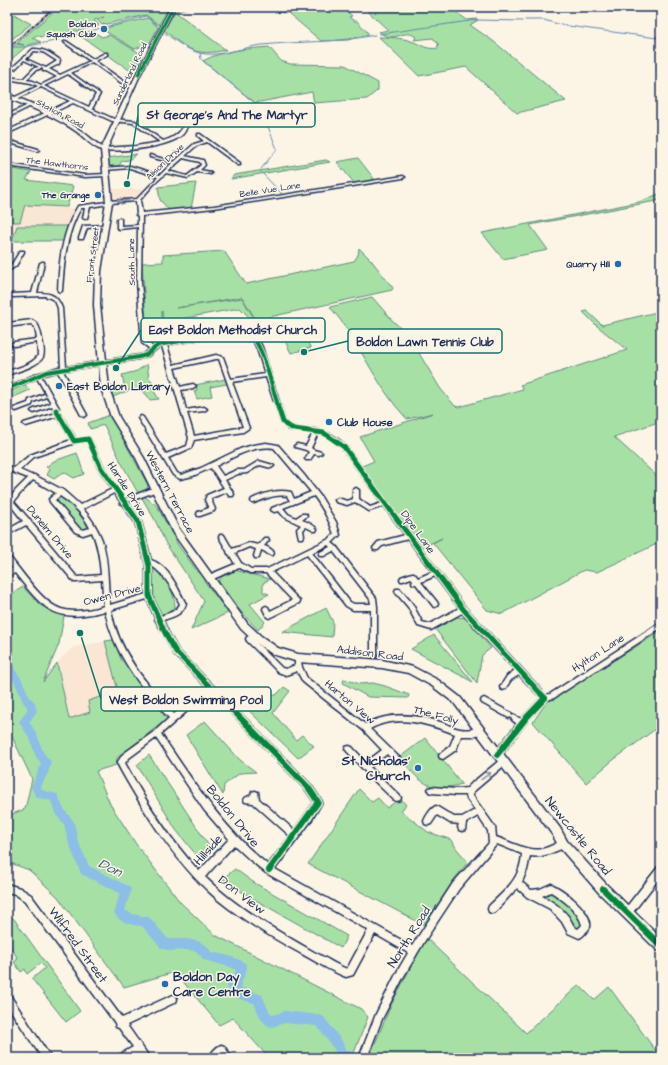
<svg xmlns="http://www.w3.org/2000/svg" width="668" height="1065" viewBox="0 0 668 1065" font-family="'Architects Daughter',sans-serif">
<style>
.built{fill:#fae6d2}
.green{fill:#a7e0a4;stroke:#618881}
.lines{fill:none;stroke-linecap:round;stroke-linejoin:round}
.stream{stroke:#5f85b1;stroke-width:1}
.river{fill:#8cbee8;fill-rule:evenodd}
.minor-casing{stroke:#1b2f5e;stroke-width:3}
.major-casing{stroke:#1b2f5e;stroke-width:3}
.minor{fill:#fcf5e5;fill-rule:evenodd}
.major{fill:#fcf5e5;fill-rule:evenodd}
.rail-casing{stroke:#1b2f5e;stroke-width:2}
.rail{stroke:#fcf5e5;stroke-width:1;stroke-dasharray:3;stroke-linecap:butt}
.cycleway-far3-casing{stroke:#fcf5e5;stroke-width:4.5}
.cycleway-far2-casing{stroke:#fcf5e5;stroke-width:6}
.cycleway-far1-casing{stroke:#fcf5e5;stroke-width:8}
.cycleway-casing{stroke:#fcf5e5;stroke-width:9}
.cycleway-far3{stroke:#00873e;stroke-width:3}
.cycleway-far2{stroke:#00873e;stroke-width:4}
.cycleway-far1{stroke:#00873e;stroke-width:5}
.cycleway{stroke:#00873e;stroke-width:6}
.oneway{stroke:#8c92a2}
.poi-dot{fill:#1f6fb2;stroke:#fcf5e5;stroke-width:1.5}
.labels{text-anchor:middle;dominant-baseline:central;stroke-width:3;stroke-linejoin:round;paint-order:stroke}
.far-poi-label{font-size:9px;font-weight:bold;fill:#1b2f5e;stroke:#fcf5e5;text-anchor:end}
.far-street-label{font-size:9px;fill:#1b2f5e;stroke:#fcf5e5}
.poi-label{font-size:11px;font-weight:bold;fill:#1b2f5e;stroke:#fcf5e5;text-anchor:start}
.street-label{font-size:11px;fill:#1b2f5e;stroke:#fcf5e5}
.near-poi-label{font-size:13px;font-weight:bold;fill:#1b2f5e;stroke:#fcf5e5;text-anchor:end}
.near-street-label{font-size:13px;fill:#1b2f5e;stroke:#fcf5e5}
.near-water-label{font-size:14px;font-style:italic;fill:#375380;stroke:#fcf5e5}
.leader{fill:none;stroke:#0f766e;stroke-width:1.5}
.callout-dot{fill:#0f766e;stroke:#fcf5e5;stroke-width:1.5}
.callout{fill:#fcf5e5;stroke:#0f766e;stroke-width:1.5}
.callout-label{font-size:12px;text-anchor:middle;font-weight:bold;fill:#1b2f5e}
</style>
<rect width="100%" height="100%" fill="#fcf5e5"/>
<filter id="ink" filterUnits="userSpaceOnUse"><feTurbulence type="fractalNoise" baseFrequency=".025" numOctaves="2"/><feDisplacementMap in="SourceGraphic" scale="8" xChannelSelector="R" yChannelSelector="G"/><feConvolveMatrix kernelMatrix="1 2 1 2 8 2 1 2 1" color-interpolation-filters="sRGB"/></filter>
<g filter="url(#ink)">
<!-- built -->
<path class="built" d="M111,189h34l-6,9 -27,3z
M25,205l48,3 -9,33h-57v-11l2,-8z
M113,640l8,19 46,60 -50,39 -1,7 -20,6 -54,-87 15,-21 16,-16z"/>
<!-- green -->
<path class="green" d="M59,7h110l-10,18 -13,-10 -44,10 -5,-5 7,-3 -10,3 5,5 -19,6h-6l-18,4 -3,-2 -3,3 -2,-2 -7,3 -4,-2 -5,3 9,4 -13,3 -21,18v-11l9,-8 8,1 -7,-2z
M175,7h16l-13,3 -1,3 49,37c-31,7 -39,-1 -62,-20l9,-15z
M271,7h72l9,9 -3,1 5,4h3l12,13 -21,6 -27,1 -33,-28 -10,-1 -3,-5z
M363,7h86l18,13 10,-1 1,1 -8,5 23,16 73,60 -49,12 -51,-46 -47,9 -40,-39c9,0 24,1 32,4 12,4 14,9 28,7l-2,-2 2,-1 -6,-7 -19,2 2,-3c-13,-10 -20,8 -37,-5l9,-2z
M7,10l24,14 -24,19z
M148,18l10,9 -8,16 -15,6 -30,-18 4,-4z
M92,31l10,6 7,-2 34,20 -8,19 -56,-39z
M269,47l12,14 9,3 55,1 33,18v7l-11,9 -53,4 -2,-11 -57,11 -52,-42c19,-11 45,-12 66,-14z
M137,154l-8,6 -7,1 -3,5h-10l-2,-8z
M358,158l17,22 -21,3 -17,-21z
M326,160l4,2 -99,17 3,-4z
M7,168l24,4 -5,8 47,6 -6,21 -42,-2 -5,17h-11l-2,8z
M196,183l-5,26 -22,1 -9,-10 -2,-13z
M661,193v7l-131,25 18,25 -45,9 -21,-26 157,-31z
M17,226h52l-5,15h-52z
M359,248l12,12 22,28 -1,2 -136,30 -14,-23 -66,11 66,-10 12,20h-4l-10,-10 -77,14 -1,-11v11l-16,2 -4,-61 21,-1v-7l61,-4 22,33 108,-23 4,-6z
M372,297l20,23 16,15 32,53 15,18 4,1 64,-18 -3,-4 107,-35 -30,-24 -14,-14 4,-1 15,14 59,-14v110l-47,16 47,43v62l-64,30 -13,-2 -82,44 -15,-4 -54,-67 9,-5 -21,10 -59,-82 12,-5 -14,-24 73,-24 -26,6c-32,-33 -47,-78 -77,-112z
M297,325l14,23 -20,5 -12,-24z
M147,364l2,14 4,4 -1,6 7,11 -9,1 -4,-6 -7,-5 -9,1 -17,7 -4,-11 13,1 2,-3 -2,-9 15,-4z
M226,379l1,5 -17,3 2,9 -15,3 -3,-8 3,-1 -2,-5z
M24,384l6,6 -23,10v-7z
M110,415l38,70 -1,5 -9,3 -17,-31 -17,-37 -14,4 -2,-6z
M77,453l7,21 -10,4 -10,-6 -10,7 -7,-4 3,-6 -4,-2 8,-6z
M60,495l15,13 14,20 -8,3 -26,-31z
M144,496l13,10 21,39 50,68 -37,17 13,-29 -38,-57 -11,-24 -13,-22z
M152,567c13,6 23,26 23,40l-6,5 -7,3 -3,-2 -5,-14z
M234,570l36,9 -7,4v9l6,2 -19,10 15,18 -7,8 -26,-28 -14,-19 4,-8z
M23,587l17,18 24,11 -5,28 -16,38 14,-19 12,56 21,-7 -2,-11 30,-10 -13,-50 8,-1 8,19 46,60 -50,39 -1,7 -20,6 14,33 26,40 44,58 35,33 146,74 7,8 -16,41h-83l-36,-40 -14,7 -44,-53 -51,15 -66,-90 -29,-27 -16,-6 -6,1v-49l18,-7 7,-30 -25,-53v-129z
M326,608l7,14 -1,15 -50,-5z
M457,617l9,1 25,30 -9,7 -5,28 -42,-54z
M661,631v94l-49,36 -26,22 -53,-61 13,-19z
M434,635l39,47 -62,-33z
M344,679l16,5 13,-1 12,3 24,9 -1,3 -40,-1 -25,-14z
M284,687l6,4 -17,22 23,27 6,-5 12,11 -16,12 -58,-56 21,-6 15,-1z
M205,721l35,39 16,12 -16,1 -16,12 -1,10 -37,-60z
M425,738l37,46c-33,10 -44,-3 -62,-27z
M149,755l60,91 -12,10 -21,-26 -39,-65z
M359,789l13,13 6,-4 9,10 13,-10 6,7 -5,6 27,21 24,8 4,8 12,14 -15,19 -29,44 -116,-61z
M235,869l18,13 94,54 -6,12 -91,-51 -28,-18z
M548,893c14,1 29,17 35,30l-3,6 -5,1c-10,-16 -19,-26 -36,-35z
M7,915l7,4 66,92 -14,11 -34,-43 13,-11 -4,-5 -14,11 -2,-5 -4,3 -7,-10 4,-3 -11,-18z
M426,938l100,95 53,-48 15,15 15,-13 52,71h-292l22,-53z"/>
<g class="lines">
<!-- stream -->
<path class="stream" d="M525,20h19l17,5 96,13 -1,-1 5,-3
M165,33c12,9 24,19 40,21 19,2 38,-7 57,-9 38,-4 76,-2 113,-10
M380,34l96,-14 46,1
M64,38l82,-22 11,9
M13,47h12l34,-7
M200,53l1,6
M202,60l58,47 17,42 -16,20
M261,172l21,22"/>
<!-- river -->
<path class="river" d="M7,655l5,3 3,12 6,8 9,20 4,3 3,10 -8,11 8,12 6,18 8,10 -3,11 -7,14 1,3 15,4 7,15 10,13 4,19 11,25 41,21 1,4 -6,19 7,4 17,3 19,22h18l12,2 9,5 4,6 19,4 12,5 4,3 1,4 -7,19 22,8 7,16 4,4 12,-4 35,4 4,2 18,24 3,8 11,5 2,4 -21,-1 -3,-8 -17,-23 -32,-3 -14,4 -4,-2 -6,-6 -7,-16c-7,-2 -31,-6 -26,-19 3,-6 1,0 4,-4 2,-3 3,-7 4,-10l-6,-3 -26,-7 -8,-9 -10,-1 -16,1 -9,-3 -19,-22c-10,-1 -24,-3 -28,-14l6,-19 -39,-19 -13,-33 -4,-17 -8,-9 -5,-14 -15,-4 -5,-10 7,-15 3,-9 -5,-6 -6,-18 -11,-17 8,-12v-4l-3,-2 -9,-21 -8,-11z"/>
<defs>
<path id="minor" d="M7,7h5l-5,2z
M66,41l27,18 12,-6h2v2l-12,6 34,24h4l2,1 -2,1h-6l-35,-25 -21,11 29,21 -8,15 22,10 21,2 28,20c10,-3 15,-6 21,-15l-17,-13 3,-1 18,14c-2,2 -3,6 -5,8 -13,14 -62,18 -80,16v-2h1l32,-2 24,-4 -27,-19 -21,-2 -39,-18 -66,31v-3l63,-30 -29,-14 -26,13h-2v-2l25,-12 -7,-3 -24,-4v-2l16,2 11,-11 5,-1 -15,-7 -9,9 -3,-1 21,-19c11,-1 19,5 27,11l-1,4 -10,5 11,6 30,-14 -25,-18 -1,-1zM34,51l9,1 14,9 -11,7 -20,-9zM42,68l1,1v2h3l11,6 -16,8 -8,-4 -7,-1 10,-10zM68,74l28,20 -7,13 -45,-21z
M28,105l3,1 -24,12v-3z
M198,134h2l40,29v2h-2l-31,-23 -11,4 -11,10 18,4 2,5 -5,5 11,2v2l-14,-2 -9,6 -22,-5 -12,11 -14,16 2,13 72,-7 189,-30 2,1 -2,1 -189,30 -72,8 -1,67 6,59 6,5c3,-3 9,-6 13,-5l83,-14 7,7 6,12 23,74c9,10 22,6 34,9 10,2 19,8 27,16l119,161 81,88 4,-1 111,-72v6l-107,70 -7,2 -18,19 -29,38 -3,1 -3,-1 -1,-2 1,-2 23,-29 -5,-4 -1,-3 -2,1 -2,-1 -25,-14 -1,-2 1,-2 2,-1 2,1 25,14 1,3 2,-1 7,4 20,-21 -22,-23 -8,5 -6,9 -2,1 -2,-1 -1,-2 7,-11 8,-6 -53,-57 -31,17 -13,-4 -10,-19 -12,-14 -1,-2 1,-2h4l12,14 10,19 8,2 29,-16 -24,-32 -14,6 16,20 1,2 -1,2 -2,1 -2,-1 -17,-22h-3l-1,-2 1,-2 -2,-2 -8,3h-2l-1,-2 1,-2 11,-4h2l4,5 14,-6 -24,-33 -26,7 -4,4h-4l-1,-2 5,-6 27,-7 -21,-29 -15,5 -14,-9 -8,3 -11,-3 -1,-2 3,-2 9,3 6,-2v-9l3,-2 3,2v9l11,8 12,-4 -40,-55 -13,-10 -11,-5 -7,15 3,2 7,2 1,1 -3,2 -5,-1 -4,6h-4l-1,-1 4,-7 -3,-2 -11,-3 -1,-1 3,-2 9,2 7,-13 -19,-2 -6,-2 -7,-6 -15,-46 -34,5 17,46 -6,4 -49,8 -3,8 -23,10 9,15 4,2 20,-7 39,-19 13,-4 13,-2 12,2 26,30 17,22 15,25 4,13 -8,8 4,3 40,52 1,9v48l-1,2 -2,1 -2,-1 -1,-2v-45h-18l-7,-4 -39,-51 -35,17 28,29 -1,2 -30,15 -2,-1 -4,-8 1,-2 2,-1 2,1 2,4 22,-11 -26,-27h-16l-11,-5 -26,11h-4l-1,-2 1,-2 26,-11 -6,-10h-1l-1,-3 -8,-14 1,-2h4l8,14 17,-6 9,2 6,-7h4l1,2 -5,6c4,1 8,3 10,7l-1,2c-5,1 -7,-4 -12,-5l-2,8h-4l-1,-2 2,-7 -7,-2 -14,6 6,10 10,6h16l62,-30 5,-5c-5,-14 -11,-26 -20,-38l-31,12 5,6 8,4 6,-4h4l1,2 -5,4c5,2 11,4 15,9l-1,2h-2l-8,-4 -3,3 1,6 -1,2h-4l-2,-9 4,-4 -17,-8 -5,-6 -5,1 -3,-2 1,-2 18,-7 -3,-5c-13,-2 -21,3 -33,7h-2l-1,-2 1,-2c13,-6 25,-10 39,-7l3,7 17,-7 -37,-44c-21,-3 -40,9 -58,18l7,10 14,-6h7l15,-9 14,4 1,1 -3,2 -11,-3 -13,8 -9,1 -13,6 9,14 -1,2h-4l-2,-4 -16,6v2l4,9 -1,2 -14,5h-2l-1,-2 1,-2 11,-4 -4,-8 2,-5 17,-7 -13,-20 -18,8 -13,3 -7,-4 -35,-57 3,-2 2,1 23,37 21,-8 2,-8 -27,-92h-2l-12,10 -9,3 -76,12 24,44 -3,2 -3,-2 -23,-43 -10,2 -7,2 18,32 -1,1 18,30 14,-1 14,30 21,31 30,-12 3,2 -1,2 -29,11 13,19 10,39c18,6 27,29 35,44 -4,11 -13,13 -23,16l5,12 10,18 133,135 10,15 1,2 -1,2 -10,17 -36,48 137,77 41,-63 36,-40 -1,-12 -10,-15 -12,7 -1,7 -3,1 -3,-1 -1,-3 1,-3 -9,-1 -13,-8 -6,9 -3,1 -3,-1 -1,-3c2,-5 7,-13 12,-15l18,11h8l13,-7 -8,-11 -1,-4h-10l-24,-2 -3,-1 -1,-2 1,-2 3,-1 24,2 11,-1 5,-5 28,-23 3,-1 3,1 1,2 -1,2 -33,28v4l22,31 1,10c15,5 31,15 46,12 8,-2 14,-6 21,-9l3,1 1,3 -1,3c-12,5 -23,11 -36,9l-3,14 -5,12 9,8 9,-1 11,-5c12,5 42,28 39,43 -1,2 -3,4 -4,5 -2,3 -4,5 -7,6l-11,-5 -6,-11 -12,-13 -23,-12 -10,-9 -22,24 -3,1 -3,-1 -1,-3 1,-3c17,-17 31,-26 33,-52l-25,-10 -38,45 -35,53 -20,34 -22,43 -15,39h-8l17,-44 22,-44 10,-17 -33,-19 -22,41 -7,2c-16,-6 -31,-16 -46,-24 -29,-16 -56,-32 -82,-53 -33,-28 -59,-65 -81,-102 -7,-12 -14,-23 -20,-35l6,-9 32,-23 14,-13c-29,-31 -55,-64 -64,-107 -50,13 -61,-1 -90,-38l-8,4v-5l5,-4 -5,-6v-6h2c13,15 33,47 52,53 13,4 30,1 43,-3l-2,-26 -26,2h-2l-48,-57 -19,10v-5l16,-9 -15,-19 7,-11 13,-13 -21,-8v-4l7,2 16,-13 41,-15 -18,-30 1,-1 -2,-3 -18,7 -3,-2 1,-1 19,-7 -14,-25 -30,13v-4l29,-13 23,-7 2,1 -3,-60 -3,-7 -5,-3 -5,-2 -32,1 -6,-2v-2l6,1 19,-1 8,-30 2,-1h2v1l-7,30c14,0 20,2 25,15l4,59 73,-12 5,-1 6,-5 -8,-6 -5,-60 1,-56 -19,2 -2,-1v-9l2,-1 2,1v7l17,-1v-9l-2,-1 1,-1 -1,-13 -25,2 -2,1 -19,3 -3,11 -2,1 -2,-1 2,-10h-4c-15,25 -17,54 -19,83l-2,1 -2,-1c1,-30 4,-59 20,-85l29,-4 2,-1 28,-2 21,-22 -28,-9 -25,2 -2,-1 1,-1 26,-2 30,9 12,-12 -22,-6v-2l24,7 20,-18 10,-3 -6,-5zM183,158l17,4 1,3 -14,11 -19,-5zM246,331c11,11 14,28 19,43l-34,5 -8,-22 -7,-2 -43,10 -6,-20zM216,359h3l24,68 -49,9 -7,-23 17,-2 3,-2 -3,-2 -18,3 -5,-20 12,-2 3,-2 -3,-2 -13,3 -6,-19zM87,441l11,27 14,21 -32,16 -17,-15 -27,-14 -1,-1h-4l-11,-5 14,-13 41,-14zM33,480l23,13 -7,6 1,3 25,30 8,3 9,-3c6,13 8,28 9,43l-24,2 -46,-55 -1,-3h-1l-15,-17 5,-7zM114,493l6,8 1,3h1l13,18 11,44v28l-36,11c-3,-22 -1,-44 -8,-65 -4,-11 -11,-22 -19,-31zM60,496c12,8 24,19 30,32l-7,2 -4,-2 -23,-27 -1,-1zM328,545l2,2 -10,5 -1,2 1,2h4l9,-5 37,48 1,5h-17l-4,-2 -38,-49zM152,566c13,9 21,24 28,38 -4,8 -12,9 -19,12l-9,-20zM147,599l8,19v1l19,35 32,33 -32,27c-28,-30 -56,-63 -63,-104zM210,691l95,98 9,13 -20,28 -35,-31 -1,-7 -3,-1 -3,1 -1,3 -6,3 -1,2 1,2 8,1 37,33 -22,29c-45,-36 -75,-84 -107,-131zM156,738l48,72 25,29 -30,32c-30,-32 -53,-69 -74,-108l4,-5zM234,845l15,14 17,14 102,57 -21,39c-11,-4 -22,-12 -33,-17 -39,-22 -77,-44 -109,-75zM551,892c12,8 27,18 31,33l-4,4c-6,-3 -6,-8 -10,-13 -7,-9 -16,-15 -26,-20z
M7,140l31,9 1,1 -2,1 -30,-9z
M7,164l78,11 21,-1 2,1 -2,1 -21,1 -78,-11z
M105,225h2v2l-20,1 -4,11h-4v-1l4,-12z
M20,251h4v1l-8,14 -9,6v-3l5,-5z
M32,320c8,4 8,11 10,19 1,5 3,13 1,18 -4,9 -27,15 -36,18v-4c11,-3 24,-6 31,-15l-1,-14 -23,4 -3,-2 3,-2 23,-3 -2,-12 -4,-3 -24,3v-4z
M44,394l3,2 -1,1 -13,5 -1,3 -16,6 -3,-2 1,-1 14,-5 1,-3z
M53,414l2,1 1,1 -1,1 -29,9 -3,-2 1,-1z
M249,636l2,1 31,31 4,1 9,-4v-7l1,-2 2,-1 2,1 2,11 5,11 58,46c24,-12 51,-10 75,-2 7,2 13,6 20,7 8,2 16,-2 21,0l2,2 -2,2 -7,3h-13l-5,14 -13,9 -3,-1 -1,-2 1,-2 10,-8 5,-12c-27,-10 -58,-20 -85,-5l30,29 1,2 -1,2 -3,1 -3,-1 -7,-8 -17,13 30,29 1,2 -1,2 -3,1 -3,-1 -26,-25 -23,-26 1,-2 3,-1 3,1 14,15 16,-12 -19,-20 -60,-48 -6,-11 -11,4 -8,-3 -31,-31 -1,-2 1,-2z
M661,866v10l-31,40 -3,1 -3,-1 -1,-3 1,-3 34,-43z
M7,884l13,4 11,7 91,123 51,-23 3,1 1,3 -1,3 -49,23 23,33h-9l-3,-4 -7,4h-13l1,-3 14,-8 -14,-19 -3,-1 -1,-4 -90,-122 -10,-7 -8,-2z
M7,994l3,1 41,63h-9l-35,-53z
M221,1045l3,1 8,12h-9l-2,-2 -2,2h-10c2,-5 7,-11 12,-13z"/>
<path id="major" d="M171,7h4l-35,68 -33,74 5,53 -11,69 -1,34 9,83 10,29 25,41 35,71 68,94 14,13 17,12 20,6 84,6 31,7 25,13 22,17 100,131 7,13 40,44 54,53v13l-4,-1 -58,-57 -40,-46 -7,-13 -98,-131 -22,-17 -24,-13 -26,-5 -84,-6 -26,-8 -17,-12 -14,-13 -68,-96 -37,-75 -25,-41 -10,-29 -7,-83 1,-34 11,-69 -5,-52c-10,-4 -16,-12 -24,-18 -21,-15 -47,-25 -70,-34v-4c24,8 53,22 73,36 8,5 14,12 22,17l34,-72z"/>
</defs>
<!-- minor casing -->
<use href="#minor" class="minor-casing"/>
<!-- major casing -->
<use href="#major" class="major-casing"/>
<!-- minor -->
<use href="#minor" class="minor"/>
<!-- major -->
<use href="#major" class="major"/>
<defs>
<path id="rail" d="M7,49l48,-42"/>
</defs>
<!-- rail casing -->
<use href="#rail" class="rail-casing"/>
<!-- rail -->
<use href="#rail" class="rail"/>
<defs>
<path id="cycleway-far3" d="M138,75l35,-68"/>
<path id="cycleway-far2" d="M7,389l40,-17 92,-15 7,-2 12,-10 89,-16c17,17 23,53 31,76"/>
<path id="cycleway-far1" d="M277,404l6,18 3,3 8,4 30,4 20,14 119,162 79,86
M56,410l18,31 14,-2 13,29 37,53 11,45v30l16,37 11,19 42,43"/>
<path id="cycleway" d="M217,694l91,93 10,15 -49,68
M497,755l30,-38 18,-19 -4,-4
M603,889l58,57"/>
</defs>
<!-- cycleway-far3 casing -->
<use href="#cycleway-far3" class="cycleway-far3-casing"/>
<!-- cycleway-far2 casing -->
<use href="#cycleway-far2" class="cycleway-far2-casing"/>
<!-- cycleway-far1 casing -->
<use href="#cycleway-far1" class="cycleway-far1-casing"/>
<!-- cycleway casing -->
<use href="#cycleway" class="cycleway-casing"/>
<!-- cycleway-far3 -->
<use href="#cycleway-far3" class="cycleway-far3"/>
<!-- cycleway-far2 -->
<use href="#cycleway-far2" class="cycleway-far2"/>
<!-- cycleway-far1 -->
<use href="#cycleway-far1" class="cycleway-far1"/>
<!-- cycleway -->
<use href="#cycleway" class="cycleway"/>
</g>
<!-- one-way arrows -->
<defs><path id="oneway-shaft" d="M-6 0H5M1.5-3L5.5 0L1.5 3" fill="none" stroke-width="1.6" stroke-linecap="round" stroke-linejoin="round"/></defs>
<g class="oneway">
<use href="#oneway-shaft" transform="translate(123 201) rotate(176)"/>
<use href="#oneway-shaft" transform="translate(486 776) rotate(-36)"/>
</g>
</g>
<!-- markers -->
<g class="poi-dot">
<circle cx="104" cy="29" r="4"/>
<circle cx="98" cy="195" r="4"/>
<circle cx="618" cy="264" r="4"/>
<circle cx="59" cy="386" r="4"/>
<circle cx="329" cy="422" r="4"/>
<circle cx="418" cy="768" r="4"/>
<circle cx="165" cy="984" r="4"/>
</g>
<g class="labels">
<!-- far-poi labels -->
<g class="far-poi-label">
<text x="96" y="24">Boldon<tspan x="96" dy="10">Squash Club</tspan></text>
<text x="90" y="195">The Grange</text>
<text x="610" y="264">Quarry Hill</text>
</g>
<!-- far-street labels -->
<g class="far-street-label">
<text transform="translate(130 74) rotate(-64)">Sunderland Road</text>
<text transform="translate(60 114) rotate(28)">Station Road</text>
<text transform="translate(165 162) rotate(-43)">Alison Drive</text>
<text transform="translate(57 164) rotate(7)">The Hawthorns</text>
<text transform="translate(270 190) rotate(-9)">Belle Vue Lane</text>
<text transform="translate(93 255) rotate(-83)">Front Street</text>
<text transform="translate(132 262) rotate(-91)">South Lane</text>
</g>
<!-- poi labels -->
<g class="poi-label">
<text x="67" y="386">East Boldon Library</text>
<text x="337" y="422">Club House</text>
</g>
<!-- street labels -->
<g class="street-label">
<text transform="translate(127 489) rotate(57)">Hardie Drive</text>
<text transform="translate(170 492) rotate(62)">Western Terrace</text>
<text transform="translate(50 532) rotate(50)">Dunelm Drive</text>
<text transform="translate(418 532) rotate(54)">Dipe Lane</text>
<text transform="translate(112 595) rotate(-14)">Owen Drive</text>
<text transform="translate(370 653) rotate(7)">Addison Road</text>
<text transform="translate(598 653) rotate(-33)">Hylton Lane</text>
<text transform="translate(350 702) rotate(40)">Harton View</text>
<text transform="translate(436 715) rotate(15)">The Folly</text>
</g>
<!-- near-poi labels -->
<g class="near-poi-label">
<text x="410" y="761">St Nicholas'<tspan x="410" dy="15">Church</tspan></text>
<text x="173" y="977" text-anchor="start">Boldon Day<tspan x="173" dy="15">Care Centre</tspan></text>
</g>
<!-- near-street labels -->
<g class="near-street-label">
<text transform="translate(233 816) rotate(51)">Boldon Drive</text>
<text transform="translate(578 836) rotate(51)">Newcastle Road</text>
<text transform="translate(208 850) rotate(-48)">Hillside</text>
<text transform="translate(242 895) rotate(37)">Don View</text>
<text transform="translate(409 937) rotate(-58)">North Road</text>
<text transform="translate(78 945) rotate(54)">Wilfred Street</text>
</g>
<!-- near-water labels -->
<g class="near-water-label">
<text transform="translate(110 868) rotate(27)">Don</text>
</g>
</g>
<!-- callouts -->
<path class="leader" d="M127 184L138 115M116 368L141 330M304 352L348 341M80 633L101 699"/>
<g class="callout-dot">
<circle cx="127" cy="184" r="4"/>
<circle cx="116" cy="368" r="4"/>
<circle cx="304" cy="352" r="4"/>
<circle cx="80" cy="633" r="4"/>
</g>
<g class="callout">
<rect x="138" y="103" width="177" height="24" rx="4"/>
<rect x="141" y="318" width="184" height="24" rx="4"/>
<rect x="348" y="329" width="154" height="24" rx="4"/>
<rect x="101" y="687" width="170" height="24" rx="4"/>
</g>
<g class="callout-label">
<text x="227" y="119">St George's And The Martyr</text>
<text x="233" y="334">East Boldon Methodist Church</text>
<text x="425" y="346">Boldon Lawn Tennis Club</text>
<text x="186" y="704">West Boldon Swimming Pool</text>
</g>
<!-- margin -->
<rect width="668" height="1065" fill="none" stroke="#fcf5e5" stroke-width="24"/>
<rect x="12" y="12" width="644" height="1041" fill="none" stroke="#1b2f5e" stroke-width="1.5" filter="url(#ink)"/>
</svg>
